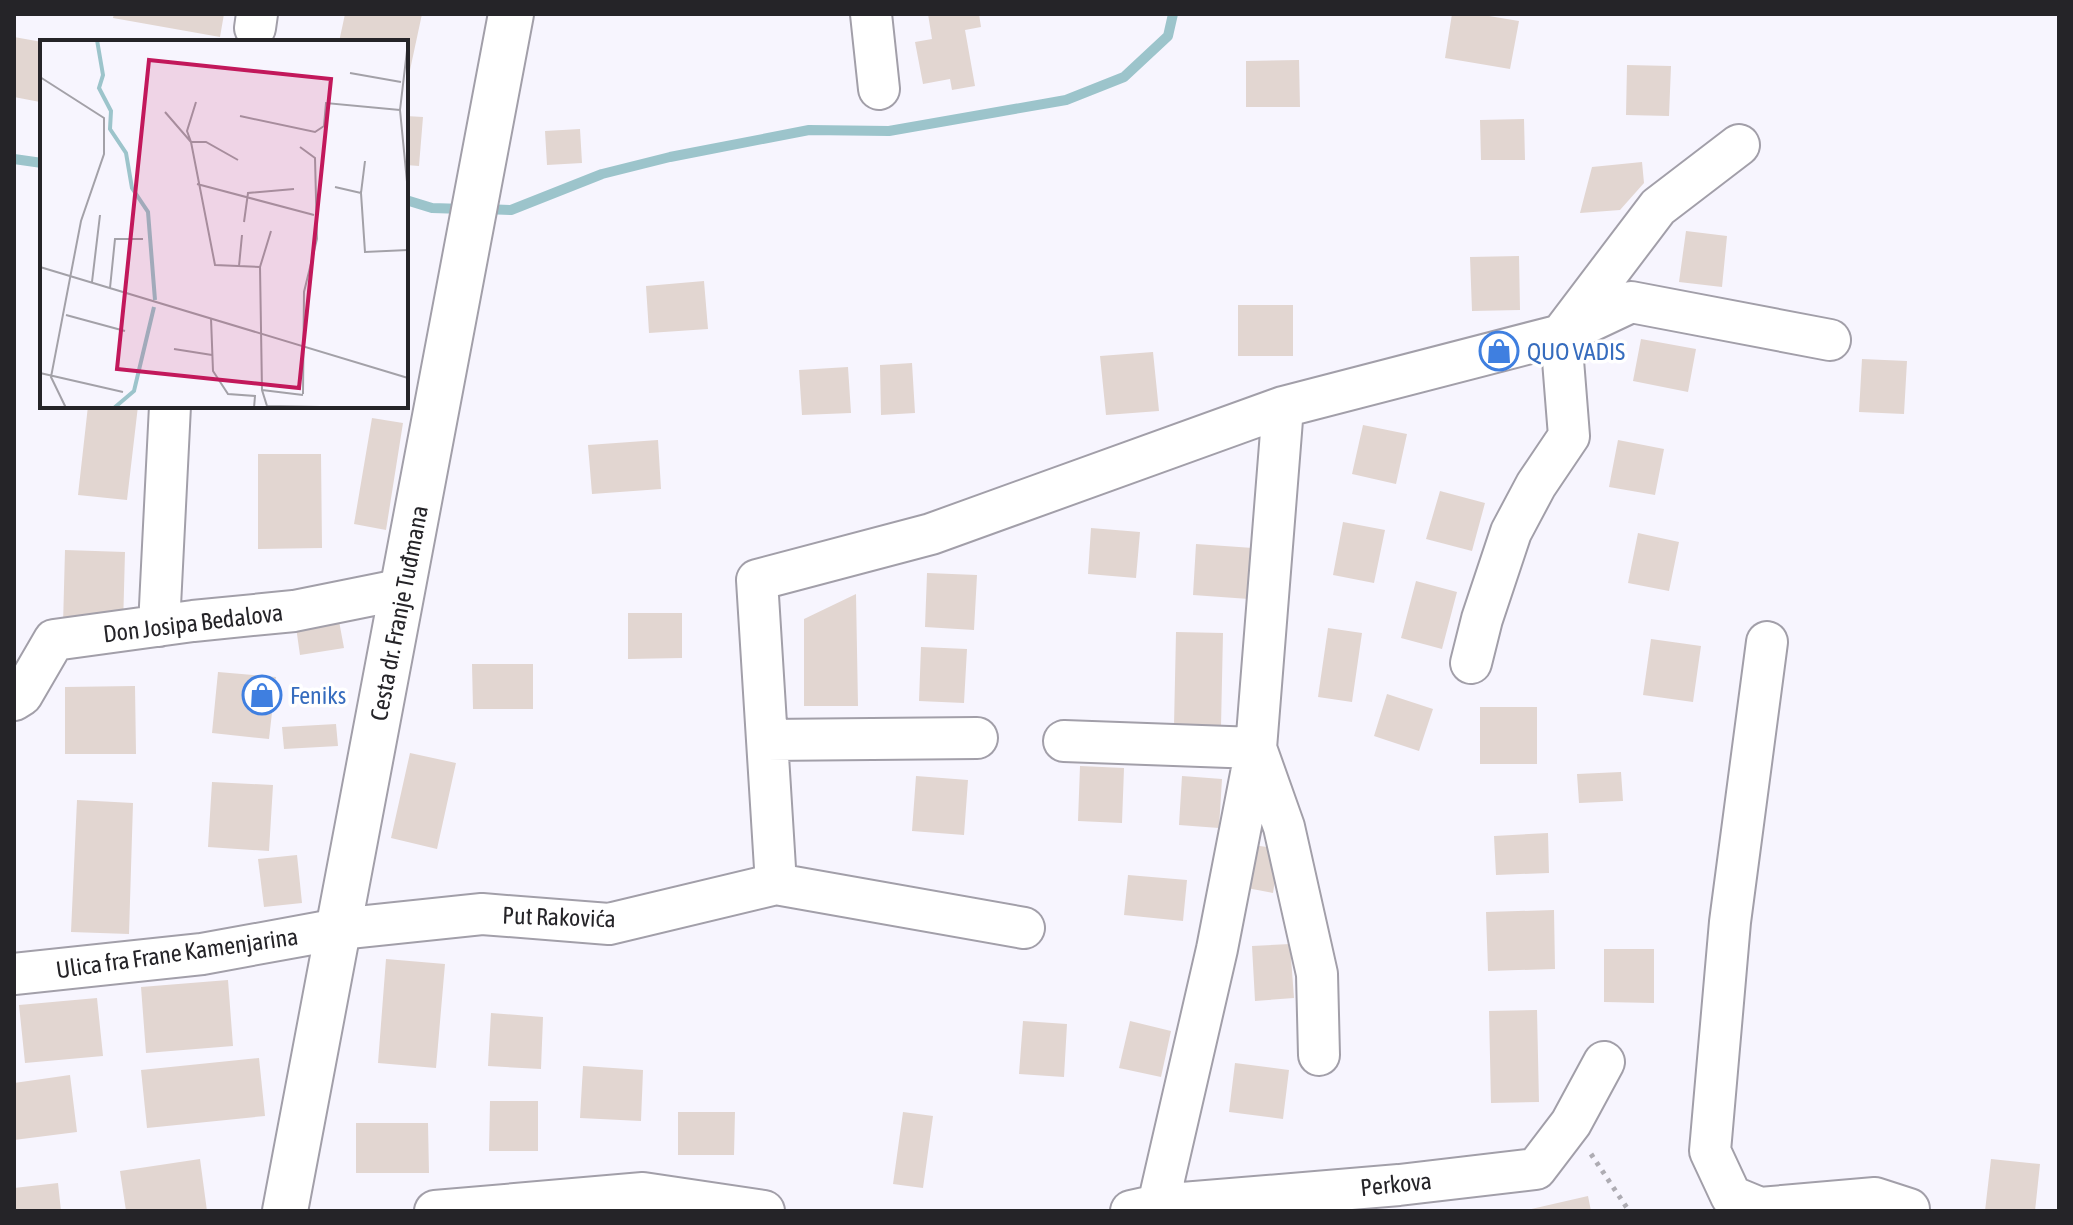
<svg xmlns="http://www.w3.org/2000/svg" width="2073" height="1225" viewBox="0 0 2073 1225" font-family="'Asap Condensed',sans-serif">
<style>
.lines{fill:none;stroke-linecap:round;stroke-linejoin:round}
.stream{stroke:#9cc4cb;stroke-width:10}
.building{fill:#e2d6d1}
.minor-casing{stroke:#a29fa9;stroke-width:44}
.major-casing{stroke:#a29fa9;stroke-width:48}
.path{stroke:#aeacb3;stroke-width:5;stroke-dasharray:4 6;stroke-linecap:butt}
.minor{stroke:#fff;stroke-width:40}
.major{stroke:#fff;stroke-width:44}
.labels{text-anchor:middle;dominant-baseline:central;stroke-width:7;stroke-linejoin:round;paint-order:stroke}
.shop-label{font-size:24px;fill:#366cbe;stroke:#fff;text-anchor:start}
.street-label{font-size:24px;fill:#252428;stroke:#fff}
.inset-river{fill:none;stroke:#9cc4cb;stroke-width:4}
.inset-road{fill:none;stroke:#a3a1a8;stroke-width:2}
.view{fill:#c2185b;fill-opacity:0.15;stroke:#c2185b;stroke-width:4}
.inset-edge{fill:none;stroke:#252428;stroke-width:4}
</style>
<rect width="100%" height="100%" fill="#f7f5fe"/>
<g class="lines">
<!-- stream -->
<path class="stream" d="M14,159l28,4
M406,200l26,8 32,1
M484,209l27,1 91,-36 68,-17 139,-27 80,1 177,-31 58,-23 44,-41 5,-22"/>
</g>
<!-- building -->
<path class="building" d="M114,14h110l-4,23 -107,-19z
M345,14h77l-12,56h-4v-28h-67z
M928,14h51l2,13 -16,3 10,56 -23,4 -2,-11 -27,5 -8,-42 17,-3z
M1452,14h25l42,7 -9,48 -65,-11z
M14,37l28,5v49l-2,11 -26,-5z
M1299,60l1,47h-54v-46z
M1627,65l44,1 -2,50 -43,-1z
M406,116l17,1 -4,49 -13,-1z
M1524,119l1,41h-44l-1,-40z
M580,129l2,34 -35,2 -2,-34z
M1642,162l2,21 -24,27 -40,3 12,-46z
M1686,231l41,5 -5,51 -43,-5z
M1519,256l1,54 -48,1 -2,-54z
M704,281l4,48 -59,4 -3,-47z
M1238,305h55v51h-55z
M1641,339l55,10 -8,43 -55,-11z
M1153,352l6,59 -53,4 -6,-59z
M1862,359l45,2 -3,53 -45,-2z
M912,363l3,50 -34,2 -1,-50z
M848,367l3,46 -49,2 -3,-45z
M88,406h50l-11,94 -49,-5z
M372,418l31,5 -17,107 -32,-6z
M1363,425l44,9 -11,50 -44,-10z
M658,440l3,49 -69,5 -4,-49z
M1618,440l46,9 -9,46 -46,-8z
M258,454h63l1,94 -64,1z
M1440,491l45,12 -13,48 -46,-12z
M1343,522l42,8 -11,53 -41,-8z
M1091,528l49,4 -4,46 -48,-4z
M1638,533l41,9 -10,49 -41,-8z
M1196,544l57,4 -4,51 -56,-4z
M65,550l60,2 -2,75 -60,-2z
M927,573l50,2 -3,55 -49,-3z
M1416,581l41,11 -15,57 -41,-11z
M856,594l2,112h-54v-87z
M628,613h54v45l-54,1z
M339,621l5,27 -44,7 -4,-28z
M1328,628l34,5 -10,69 -34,-5z
M1176,632l47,1 -2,94 -47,-1z
M1651,639l50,7 -8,56 -50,-7z
M921,647l46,2 -3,54 -45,-2z
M472,664h61v45h-60z
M218,672l58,5 -7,62 -57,-6z
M135,686l1,68h-71v-67z
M1387,694l46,15 -14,42 -45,-15z
M1480,707h57v57h-57z
M336,724l2,22 -54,3 -2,-22z
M410,753l46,10 -19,86 -46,-11z
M1080,766l44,2 -2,55 -44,-2z
M1621,772l2,29 -44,2 -2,-29z
M916,776l52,4 -4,55 -52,-4z
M1182,776l40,3 -3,49 -40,-3z
M212,782l61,3 -4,66 -61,-4z
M77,800l56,3 -4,131 -58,-2z
M1548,833l1,40 -53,2 -2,-39z
M1253,845l27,4 -7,44 -26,-5z
M297,855l5,48 -38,4 -6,-48z
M1128,875l59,5 -4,41 -59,-6z
M1554,910l1,59 -67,2 -2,-59z
M1290,944l4,54 -39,3 -3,-55z
M1604,949h50v54l-50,-1z
M386,959l59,5 -9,104 -58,-5z
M228,980l5,66 -87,7 -5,-66z
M97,998l6,58 -78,7 -6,-58z
M1537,1010l2,92 -48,1 -2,-92z
M491,1013l52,4 -2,52 -53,-3z
M1023,1021l44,3 -3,53 -45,-3z
M1130,1021l41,10 -10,46 -42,-9z
M259,1058l6,58 -118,12 -6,-58z
M1235,1063l54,7 -6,49 -54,-7z
M583,1066l60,4 -2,51 -61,-3z
M70,1075l7,57 -63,8v-57z
M490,1101h48v50h-49z
M678,1112h57l-1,43h-56z
M903,1112l30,4 -10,72 -30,-4z
M356,1123h72l1,50h-73z
M200,1159l7,52h-81l-6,-40z
M1991,1159l49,5 -5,47h-50z
M58,1183l3,28h-47v-23z
M1588,1196l3,15h-64v-1z"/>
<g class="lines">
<defs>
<path id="minor" d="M871,14l8,75
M255,28l2,-14
M159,626l11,-220
M1767,642l-37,280 -20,229 21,45 29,12 115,-10 34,11v2
M1471,663l11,-44 29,-87 25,-47 33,-49 -8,-101 70,-33 199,38
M14,700l8,-5 32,-55 139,-19 101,-10 109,-22
M767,740l210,-2
M1064,741l192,7 28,79 33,147 2,81
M776,884l-19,-304 174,-46 352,-127 278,-72 97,-128 81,-62
M14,974l188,-20 137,-25 143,-15 127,10 167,-40 248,44
M1158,1205l59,-256 39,-201 27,-341
M435,1211l208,-18 121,18
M1131,1211l27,-6 241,-20 137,-16 35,-46 33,-61"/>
<path id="major" d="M285,1211l226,-1197"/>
</defs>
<!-- minor casing -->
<use href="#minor" class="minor-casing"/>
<!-- major casing -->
<use href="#major" class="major-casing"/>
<!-- path -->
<path class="path" d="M1591,1154l38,57"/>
<!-- minor -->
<use href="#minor" class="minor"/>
<!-- major -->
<use href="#major" class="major"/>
</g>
<!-- icons -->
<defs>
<symbol id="shop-ring" viewBox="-11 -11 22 22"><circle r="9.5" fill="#fff" stroke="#3f7fe0" stroke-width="1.5"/><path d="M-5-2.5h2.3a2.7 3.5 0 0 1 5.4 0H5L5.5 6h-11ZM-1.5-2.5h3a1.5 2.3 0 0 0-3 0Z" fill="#3f7fe0"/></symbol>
</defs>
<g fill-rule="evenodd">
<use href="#shop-ring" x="1477" y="329" width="44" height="44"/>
<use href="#shop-ring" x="240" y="673" width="44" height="44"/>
</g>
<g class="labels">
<!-- shop labels -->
<g class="shop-label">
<text x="1527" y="351">QUO VADIS</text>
<text x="290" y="695">Feniks</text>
</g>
<!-- street labels -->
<g class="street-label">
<text transform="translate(399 613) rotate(-79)">Cesta dr. Franje Tuđmana</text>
<text transform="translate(193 623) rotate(-7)">Don Josipa Bedalova</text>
<text transform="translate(559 917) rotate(2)">Put Rakovića</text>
<text transform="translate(177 953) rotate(-8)">Ulica fra Frane Kamenjarina</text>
<text transform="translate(1396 1184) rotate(-6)">Perkova</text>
</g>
</g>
<!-- overview -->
<g transform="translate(40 40)">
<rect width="368" height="368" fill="#f7f5fe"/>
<path class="inset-river" d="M57,0l6,35 -4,13 12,23 -1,18 16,24 6,35 16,24 7,88M74,368l20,-17 20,-84"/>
<path class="inset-road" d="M368,2l-8,68 8,82M310,33l51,9M0,37l64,41v36l-23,67 -30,156 15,31M156,62l-9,29 4,11h15l32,18M125,72l26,30 24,123 45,2M200,76l75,16 9,-6 2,-23 74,7M260,107l15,11 2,81 -13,53 -1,102M325,121l-4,32 4,59 43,-2M157,144l117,31M295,147l26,6M204,182l4,-29 46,-4M231,191l-11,36 2,123 5,16 107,2M199,226l3,-31M0,227l368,111M52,242l8,-67M70,248l5,-49h28M26,275l59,16M171,278l2,53 15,23 27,2 -1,12M368,304v58M134,309l38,6M0,333l83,19M222,350l41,5"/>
<path class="view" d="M109,20l182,19 -32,309 -182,-19z"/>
<rect width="368" height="368" class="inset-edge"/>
</g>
<!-- border -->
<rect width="2073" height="1225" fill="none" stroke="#252428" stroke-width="32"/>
</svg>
